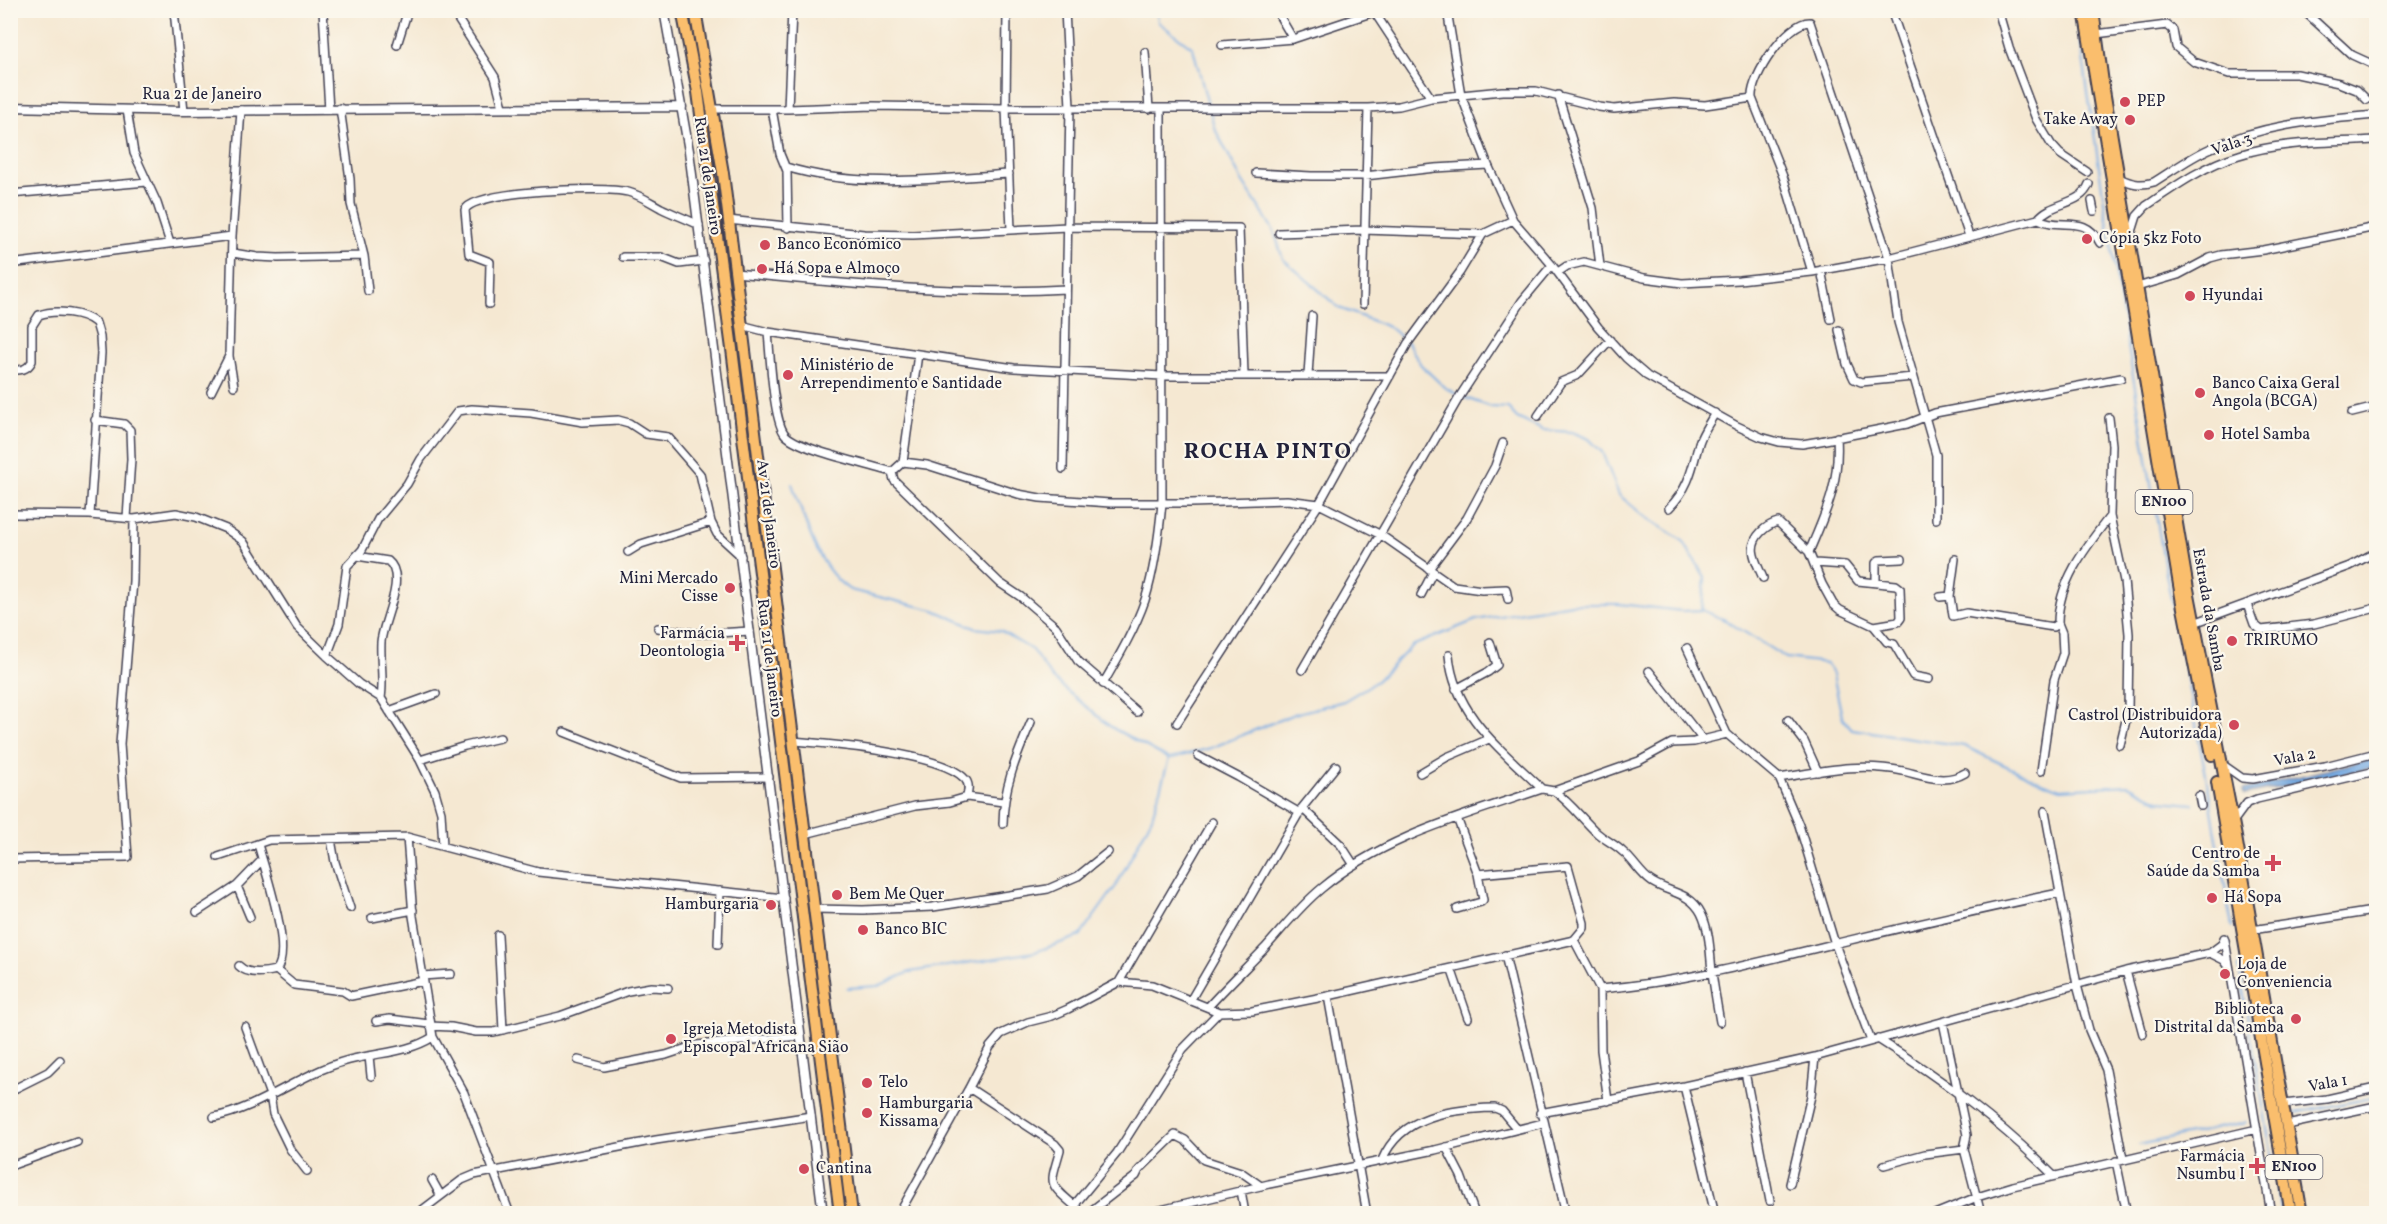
<svg xmlns="http://www.w3.org/2000/svg" width="2387" height="1224" viewBox="0 0 2387 1224" font-family="Vollkorn,serif">
<style>
.water{fill:#75aae3;stroke:#4c668f;stroke-width:1.5}
.lines{fill:none;stroke-linecap:round;stroke-linejoin:round}
.stream{stroke:#75aae3;stroke-width:2}
.minor-casing{stroke:#424052;stroke-width:10}
.tertiary-casing{stroke:#424052;stroke-width:11}
.primary-casing{stroke:#424052;stroke-width:14}
.minor{stroke:#fff;stroke-width:7}
.tertiary{stroke:#fff;stroke-width:8}
.primary{stroke:#fabe6d;stroke-width:10}
.poi-dot{fill:#d1495b;stroke:#fbf7ec;stroke-width:2}
.labels{text-anchor:middle;dominant-baseline:central;stroke-width:4.5;stroke-linejoin:round;paint-order:stroke}
.shield{fill:#fbf7ec;stroke:#636270;stroke-width:1.5}
.shield-label{font-size:15px;font-weight:bold;fill:#22223b}
.street-label{font-size:16px;fill:#22223b;stroke:#fbf7ec}
.poi-label{font-size:16px;fill:#22223b;stroke:#fbf7ec;text-anchor:start}
.district-label{font-size:22px;font-weight:bold;letter-spacing:1.5px;fill:#22223b;stroke:#fbf7ec}
</style>
<rect width="100%" height="100%" fill="#fbf7ec"/>
<filter id="ink" filterUnits="userSpaceOnUse"><feTurbulence type="fractalNoise" baseFrequency=".0167" numOctaves="2"/><feDisplacementMap in="SourceGraphic" scale="12" xChannelSelector="R" yChannelSelector="G"/><feConvolveMatrix kernelMatrix="1 2 1 2 8 2 1 2 1" color-interpolation-filters="sRGB"/></filter>
<filter id="wash" filterUnits="userSpaceOnUse"><feTurbulence type="fractalNoise" baseFrequency=".008" numOctaves="4" result="noise"/><feDisplacementMap in="SourceGraphic" scale="24" xChannelSelector="R" yChannelSelector="G"/><feGaussianBlur stdDeviation="1.35" result="paint"/><feColorMatrix in="noise" values="0 0 0 0 0 0 0 0 0 0 0 0 0 0 0 0 0 1.4 0 .05"/><feComposite in="paint" operator="in"/></filter>
<g filter="url(#wash)">
<rect width="100%" height="100%" fill="#f5e8d2"/>
<!-- water -->
<path class="water" d="M2376,758v9l-132,28 -1,-5z"/>
<g class="lines">
<!-- stream -->
<path class="stream" d="M1157,10l1,12 35,26 15,57
M2076,10l29,198 61,366 40,201 26,152
M1210,110l4,17 28,54 32,50 9,28 56,49 50,19 19,16 13,22 23,22 16,9 31,11 17,1 9,10 26,12 29,2 17,7 13,13 17,43 25,21 39,25 22,37 -3,32
M792,484c13,35 25,85 58,106l84,20 41,18 26,3 31,19 21,29 58,48 58,32 42,-11 83,-34 50,-13 33,-20 35,-35 64,-26 96,-16h47l63,7 20,-1 23,10 61,38 40,5 7,11 9,43 10,12 112,17 70,33 27,10 67,-4 32,16 33,3
M2239,967l43,247
M847,988l31,-2 32,-14 125,-20 45,-16 36,-50 36,-69 17,-58
M2290,1114l86,-17
M2139,1145l107,-23"/>
</g>
</g>
<g filter="url(#ink)">
<g class="lines">
<defs>
<path id="minor" d="M174,10l10,101
M323,10l6,100
M452,10l43,67 8,30
M1007,10l-1,98 5,122
M1276,10l17,29
M1373,10l58,88
M1447,10l14,85 27,70 25,55 39,45 46,62 28,31 21,18 90,50 24,11 18,5 23,2 18,-3 87,-17 28,-11 186,-35
M1891,10l78,226
M1998,10l11,38 27,71 15,25 9,10 27,18
M2303,10l49,45 24,11
M2096,34l71,-9 6,5 3,17 18,15 35,12h68l42,9 18,7 10,10
M397,45l11,-35
M1222,45l71,-6 81,-27
M1145,52l4,57
M1558,95l35,113 7,58
M1752,98c-2,-21 36,-77 58,-76l79,236 9,64 38,133v64
M340,108l10,71 1,25 13,52 4,35
M713,109h75l85,-3 133,2h362l31,-2 32,-8 71,-7h34l63,16 15,2 60,-6 31,2 47,-7 32,81 28,93
M772,109l8,45 7,17 1,57
M788,109l4,-99
M127,110l7,43 23,50 13,40
M786,167c71,22 150,12 223,7
M1256,173l55,3h54l70,-8 53,-3
M2119,178c13,6 21,8 35,4 18,-11 35,-24 55,-33 53,-25 111,-29 167,-34
M10,194l137,-12
M2092,201l2,10
M2038,219c23,12 47,-6 62,24
M728,220l136,14 49,1 154,-8 172,1 5,147
M1279,233l84,-3 120,4
M2131,235l6,-19 9,-10c28,-19 59,-41 93,-51 43,-14 92,-12 137,-15
M233,253l24,4 21,1 86,-2
M623,257h38l18,7 25,-3
M10,264l222,-28
M1821,270l10,49
M1558,272l9,-6 17,-4 60,16 38,5 57,-3 73,-8 77,-14 149,-39c14,-18 43,-13 51,-35
M735,273c110,11 220,22 331,16
M2137,287l41,-12 32,-17 11,-3 42,-5 113,-23
M489,304l1,-42 -21,-8 -4,-44c9,-20 139,-24 163,-18 12,3 22,10 33,16 12,6 26,11 38,17
M1363,304l5,-196
M741,325l27,7 246,36 148,8h228
M1839,330l8,34 7,15 7,3 52,-5
M768,332c2,22 5,85 16,101 10,16 88,32 108,39l11,-10 24,3 91,29 22,4 70,5h81l96,-3 32,4 62,31 73,51 28,4 24,-1 2,10
M10,370c10,0 17,1 22,-9v-35l7,-11c16,-6 44,-3 57,8l4,14 1,16 -11,162
M1308,375l4,-59
M234,386l-5,-30 3,-120 9,-126
M211,392l18,-36
M2352,413l24,-6
M1538,416l23,-34 17,-7 32,-35
M2109,418l3,27 -2,71 14,65 5,53 -1,78 -8,33
M95,420l29,4 6,6 1,29 -4,59
M903,462l15,-108
M1063,469l7,-362 -5,-97
M892,472l2,8 106,103 21,14 35,30 22,34 59,51
M1669,508c20,-20 23,-39 30,-65 3,-10 11,-21 16,-30
M10,514l80,1 44,4 42,-6 20,4 30,12 17,12 54,86 30,29 32,28 22,14 39,62 15,31 6,21 2,34
M628,552l13,-8 70,-22
M1809,552c18,-42 31,-69 28,-115
M357,556l31,5c20,16 -6,61 -7,81 -1,19 3,37 0,56
M1955,559l-5,37 3,20 13,-3 87,14 5,-4c0,-41 28,-76 52,-107
M1815,563l30,2 13,16 38,4 4,3 1,30 -3,4 -24,4
M1429,569l38,-51 28,-52 8,-23
M1763,578c-7,-17 -17,-31 -2,-46 5,-5 9,-8 17,-10l31,30 13,32 11,20 7,6 34,16 13,16 7,2 19,32 16,3
M1876,583v-20l3,-3 23,-1
M1421,595l12,-23
M1940,597l10,-1
M2247,604l7,20 7,6 53,-6 62,-16
M2194,623l156,-57 26,-14
M658,628l43,6 49,-3
M1687,648l40,86 52,44 20,47 36,119 36,97
M1449,655c5,60 53,95 93,134
M327,656l12,-32 8,-58 15,-16 16,-31 29,-35 14,-25 37,-48 14,-2 59,4 52,9 35,-2 11,3 17,11 22,3 32,37 11,48 6,12 24,22
M1302,670l158,-274 62,-95 30,-36
M1649,671l54,69
M1103,684c15,-26 32,-55 42,-84 10,-32 14,-64 17,-97l-1,-394
M1456,689l32,-17 9,-7 -7,-23
M389,711l47,-17
M1788,720l16,21 14,31
M1177,723l142,-219 89,-161 52,-71 23,-38 30,-14
M564,732l117,46 88,-1
M794,741c36,3 148,12 171,38 5,5 3,12 2,18l36,5
M1198,756l40,21 62,36
M420,760l45,-14 35,-8
M2222,764l20,14 11,1 72,-13 51,-13
M2041,771l13,-91 9,-27 -1,-20 -4,-10
M1420,773l27,-16 42,-18
M1779,778c44,-7 80,-16 124,-7 21,5 42,14 62,2
M1554,791c17,12 28,28 43,42 8,7 18,11 26,19 11,9 17,22 29,30 17,11 38,10 49,31 9,18 9,39 11,59 2,16 5,33 8,50
M2199,796l2,10
M1302,808l39,37 13,20
M2045,811l32,174 12,45 17,40 17,89
M2233,822l14,-19 10,-4 119,-28
M1003,824c0,-36 14,-69 28,-102
M805,834l110,-28 35,-4 17,-5
M407,837l6,79 20,121 31,56 46,121
M331,839l4,23 15,46
M218,857l51,-17 138,-3 131,35 246,26
M10,859l118,-2 -8,-113 13,-163 1,-62
M1478,874l90,-8 16,57v5l-10,12
M237,886l13,31
M814,909l49,1 70,-3 115,-18 30,-13 30,-24
M1457,909l24,-7 2,-2 -5,-26 -21,-56
M197,912l40,-26 25,-26
M372,918l41,-8
M2252,930l115,-18
M498,935l5,95
M2225,940l46,274
M718,944l2,-53
M2210,953l14,7 5,7
M1505,955l61,259
M239,966c9,9 25,7 37,4 18,-18 -12,-102 -18,-126
M1451,968l17,50
M276,970l18,15 49,6 8,5 72,-15
M2126,971l17,63
M422,976l29,-2
M1119,982l93,-160
M1600,989l1,61 7,51
M1328,996l39,218
M1190,1001l112,-193 34,-42
M1208,1007c18,-20 38,-39 57,-59 19,-21 35,-42 57,-60 62,-52 145,-73 220,-99l12,2 85,-30 33,-18 22,-1 33,-8
M376,1021l14,-2 39,5
M1943,1022l24,113 -3,14 17,65
M430,1026l21,1 25,5h18l66,-16 68,-25 23,-4 17,1
M245,1027l25,68 3,19 17,35 17,22
M1878,1039c65,41 122,83 176,137
M369,1056l2,20
M578,1060l26,7 62,-12 30,-10 105,-9
M1745,1072l25,129
M1684,1086l31,128
M969,1088l86,56 5,6c-10,36 -13,32 16,57
M10,1091l38,-19 12,-12
M2284,1104l43,-5 49,-11
M1540,1113l144,-27 131,-29 311,-86 84,-18 12,-9 2,-6
M214,1117c51,-10 92,-49 144,-59 26,-6 51,-6 75,-21
M2287,1125l89,-19
M1446,1147l15,29 14,38
M1382,1160c19,-45 69,-51 113,-52l7,3 15,18
M2116,1161l11,53
M1884,1165l41,-11 39,-5
M10,1166l67,-24
M432,1180l9,16
M1790,1184l21,-88 4,-39
M1241,1190l4,24
M417,1214l45,-34 12,-5 182,-35 155,-24
M899,1214l70,-126 21,-41 11,-13 27,-12 24,-6 16,-7 51,-27 33,3 67,27 33,-1 76,-15 246,-56 26,49c84,-7 164,-28 246,-48 71,-17 141,-33 213,-48
M1077,1214l-1,-11 41,-50 66,-104 36,-37
M1087,1214l49,-38 3,-6 36,-35 10,5 19,20 37,12 20,14
M1144,1214l125,-30 166,-34 108,-27
M1935,1214l42,-17 36,-11 244,-57"/>
<path id="tertiary" d="M664,10l25,141 134,1063
M10,107l174,4 498,-4"/>
<path id="primary" d="M682,10l16,82 34,257 108,865
M695,10l28,163 129,1041
M2084,10l98,593 30,152
M2093,10l11,80 84,499 48,248 66,377
M2217,782l74,432"/>
</defs>
<!-- minor casing -->
<use href="#minor" class="minor-casing"/>
<!-- tertiary casing -->
<use href="#tertiary" class="tertiary-casing"/>
<!-- primary casing -->
<use href="#primary" class="primary-casing"/>
<!-- minor -->
<use href="#minor" class="minor"/>
<!-- tertiary -->
<use href="#tertiary" class="tertiary"/>
<!-- primary -->
<use href="#primary" class="primary"/>
</g>
</g>
<!-- markers -->
<g class="poi-dot">
<circle cx="2125" cy="102" r="6"/>
<circle cx="2130" cy="120" r="6"/>
<circle cx="2087" cy="239" r="6"/>
<circle cx="765" cy="245" r="6"/>
<circle cx="762" cy="269" r="6"/>
<circle cx="2190" cy="296" r="6"/>
<circle cx="788" cy="375" r="6"/>
<circle cx="2200" cy="393" r="6"/>
<circle cx="2209" cy="435" r="6"/>
<circle cx="730" cy="588" r="6"/>
<circle cx="2232" cy="641" r="6"/>
<path d="M734 634h6v6h6v6h-6v6h-6v-6h-6v-6h6z"/>
<circle cx="2234" cy="725" r="6"/>
<path d="M2270 854h6v6h6v6h-6v6h-6v-6h-6v-6h6z"/>
<circle cx="837" cy="895" r="6"/>
<circle cx="2212" cy="898" r="6"/>
<circle cx="771" cy="905" r="6"/>
<circle cx="863" cy="930" r="6"/>
<circle cx="2225" cy="974" r="6"/>
<circle cx="2296" cy="1019" r="6"/>
<circle cx="671" cy="1039" r="6"/>
<circle cx="867" cy="1083" r="6"/>
<circle cx="867" cy="1113" r="6"/>
<path d="M2254 1157h6v6h6v6h-6v6h-6v-6h-6v-6h6z"/>
<circle cx="804" cy="1169" r="6"/>
</g>
<g class="labels">
<!-- shield labels -->
<g class="shield">
<rect x="2135.5" y="490" width="57" height="24" rx="4.5"/>
<rect x="2265.5" y="1155" width="57" height="24" rx="4.5"/>
</g>
<g class="shield-label">
<text x="2164" y="502">EN100</text>
<text x="2294" y="1167">EN100</text>
</g>
<!-- street labels -->
<g class="street-label">
<text x="202" y="95">Rua 21 de Janeiro</text>
<text transform="translate(2232 145) rotate(-19)">Vala 3</text>
<text transform="translate(707 176) rotate(82)">Rua 21 de Janeiro</text>
<text transform="translate(768 514) rotate(83)">Av 21 de Janeiro</text>
<text transform="translate(2208 610) rotate(80)">Estrada da Samba</text>
<text transform="translate(769 658) rotate(83)">Rua 21 de Janeiro</text>
<text transform="translate(2295 758) rotate(-11)">Vala 2</text>
<text transform="translate(2328 1084) rotate(-10)">Vala 1</text>
</g>
<!-- poi labels -->
<g class="poi-label">
<text x="2137" y="102">PEP</text>
<text x="2118" y="120" text-anchor="end">Take Away</text>
<text x="2099" y="239">Cópia 5kz Foto</text>
<text x="777" y="245">Banco Económico</text>
<text x="774" y="269">Há Sopa e Almoço</text>
<text x="2202" y="296">Hyundai</text>
<text x="800" y="366">Ministério de<tspan x="800" dy="18">Arrependimento e Santidade</tspan></text>
<text x="2212" y="384">Banco Caixa Geral<tspan x="2212" dy="18">Angola (BCGA)</tspan></text>
<text x="2221" y="435">Hotel Samba</text>
<text x="718" y="579" text-anchor="end">Mini Mercado<tspan x="718" dy="18">Cisse</tspan></text>
<text x="725" y="634" text-anchor="end">Farmácia<tspan x="725" dy="18">Deontologia</tspan></text>
<text x="2244" y="641">TRIRUMO</text>
<text x="2222" y="716" text-anchor="end">Castrol (Distribuidora<tspan x="2222" dy="18">Autorizada)</tspan></text>
<text x="2260" y="854" text-anchor="end">Centro de<tspan x="2260" dy="18">Saúde da Samba</tspan></text>
<text x="849" y="895">Bem Me Quer</text>
<text x="2224" y="898">Há Sopa</text>
<text x="759" y="905" text-anchor="end">Hamburgaria</text>
<text x="875" y="930">Banco BIC</text>
<text x="2237" y="965">Loja de<tspan x="2237" dy="18">Conveniencia</tspan></text>
<text x="2284" y="1010" text-anchor="end">Biblioteca<tspan x="2284" dy="18">Distrital da Samba</tspan></text>
<text x="683" y="1030">Igreja Metodista<tspan x="683" dy="18">Episcopal Africana Sião</tspan></text>
<text x="879" y="1083">Telo</text>
<text x="879" y="1104">Hamburgaria<tspan x="879" dy="18">Kissama</tspan></text>
<text x="2245" y="1157" text-anchor="end">Farmácia<tspan x="2245" dy="18">Nsumbu I</tspan></text>
<text x="816" y="1169">Cantina</text>
</g>
<!-- district labels -->
<g class="district-label">
<text x="1268" y="452">ROCHA PINTO</text>
</g>
</g>
<!-- margin -->
<rect width="2387" height="1224" fill="none" stroke="#fbf7ec" stroke-width="36"/>
</svg>
